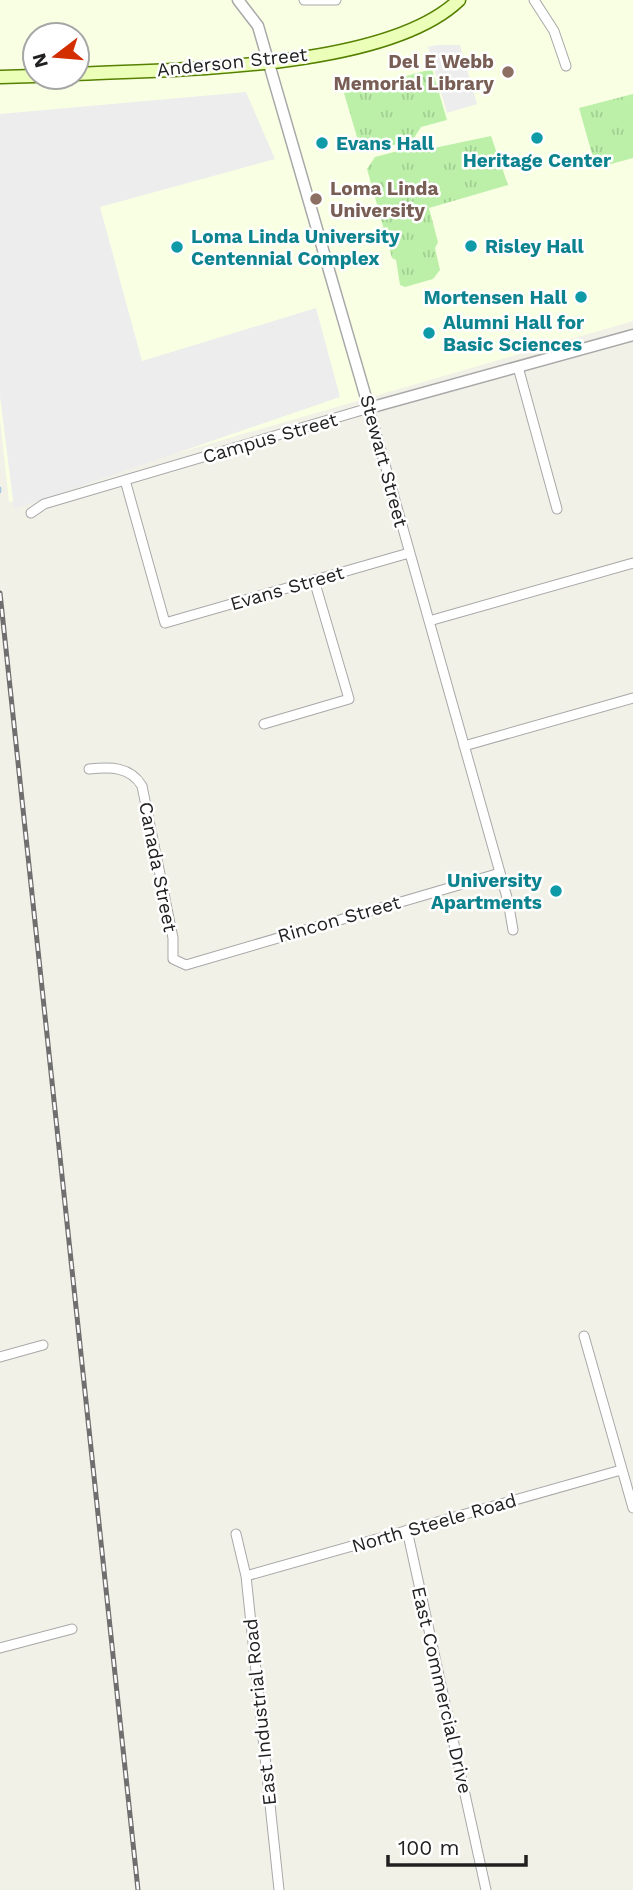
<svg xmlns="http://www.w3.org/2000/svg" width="633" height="1890" viewBox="0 0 633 1890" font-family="'Work Sans',sans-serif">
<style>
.education{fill:#f9ffe3;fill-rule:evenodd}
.grass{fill:url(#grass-tufts)}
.parking{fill:#ededed}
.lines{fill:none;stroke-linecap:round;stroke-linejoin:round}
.stream{stroke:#a3c7e3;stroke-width:2.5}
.minor-casing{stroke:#a8a8a8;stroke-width:11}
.tertiary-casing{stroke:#a8a8a8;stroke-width:13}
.secondary-casing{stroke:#568000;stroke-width:15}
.minor{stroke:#fff;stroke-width:9}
.tertiary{stroke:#fff;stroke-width:10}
.secondary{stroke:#ecffb8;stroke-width:12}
.rail-casing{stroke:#6f6f6f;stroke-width:5}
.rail{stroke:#fff;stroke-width:2.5;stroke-dasharray:8;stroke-linecap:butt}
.education-dot{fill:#8d6e63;stroke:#fff;stroke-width:2.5}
.culture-dot{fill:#0f9aa8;stroke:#fff;stroke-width:2.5}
.labels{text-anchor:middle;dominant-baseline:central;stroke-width:5;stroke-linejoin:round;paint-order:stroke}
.education-label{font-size:19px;font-weight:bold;fill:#785e54;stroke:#fff;text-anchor:end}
.street-label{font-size:19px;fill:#212121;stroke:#fff}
.culture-label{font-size:19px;font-weight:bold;fill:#0d838f;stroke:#fff;text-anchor:start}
</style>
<defs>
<pattern id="grass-tufts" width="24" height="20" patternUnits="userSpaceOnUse" patternTransform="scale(1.75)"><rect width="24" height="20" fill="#bcf0a9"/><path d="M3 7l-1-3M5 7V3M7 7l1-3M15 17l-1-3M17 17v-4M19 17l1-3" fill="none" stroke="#a1ce91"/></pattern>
</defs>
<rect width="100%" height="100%" fill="#f2f1e7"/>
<!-- education -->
<path class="education" d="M0,0h633v321l-624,181 -9,-83zM35,35h42v42h-42z"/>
<!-- grass -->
<path class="grass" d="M432,69l15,51 -26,7 -7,11c-16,5 -41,18 -55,6l-15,-51z
M633,94v64l-37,10 -17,-60z
M491,136l17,49 -79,23 9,34 -3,6 5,22 -7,9 -28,8 -5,-2 -4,-25 -4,-2 -25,-89 8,-12 42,-11 12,3z"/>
<!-- parking -->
<path class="parking" d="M436,45h24l17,59 -30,9 -19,-66z
M246,92l29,67 -175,48 42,154 174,-53 24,89 -326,112 -14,-113v-282z"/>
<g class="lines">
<!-- stream -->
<path class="stream" d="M0,488v4"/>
<defs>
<path id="minor" d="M304,0h32
M534,0l20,31 12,35
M518,367l39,142
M125,480l40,143 244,-70
M31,513l13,-9 325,-96 139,493 5,29
M429,621l204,-58
M264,724l85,-25 -35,-119
M464,746l169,-48
M89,769c21,-2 41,-3 53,17l31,152v21l13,6 314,-92
M584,1336l49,172
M0,1357l43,-12
M407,1530l79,360
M236,1534l10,42 33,314
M246,1576l375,-106
M0,1648l72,-19"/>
<path id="tertiary" d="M238,0l20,26 111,382 264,-73"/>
<path id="secondary" d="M77,74c99,-5 309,-4 382,-74
M0,77l35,-1"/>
</defs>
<!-- minor casing -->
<use href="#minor" class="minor-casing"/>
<!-- tertiary casing -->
<use href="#tertiary" class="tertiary-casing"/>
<!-- secondary casing -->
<use href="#secondary" class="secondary-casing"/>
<!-- minor -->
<use href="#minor" class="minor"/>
<!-- tertiary -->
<use href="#tertiary" class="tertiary"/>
<!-- secondary -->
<use href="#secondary" class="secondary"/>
<defs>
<path id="rail" d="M0,593l138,1297"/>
</defs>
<!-- rail casing -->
<use href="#rail" class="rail-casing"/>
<!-- rail -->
<use href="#rail" class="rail"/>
</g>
<!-- markers -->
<g class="education-dot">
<circle cx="508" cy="72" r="7"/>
<circle cx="316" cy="199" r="7"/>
</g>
<g class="culture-dot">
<circle cx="537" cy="138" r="7"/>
<circle cx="322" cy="143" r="7"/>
<circle cx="471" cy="246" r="7"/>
<circle cx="177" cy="247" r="7"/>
<circle cx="581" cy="297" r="7"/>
<circle cx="429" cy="333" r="7"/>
<circle cx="556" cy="891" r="7"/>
</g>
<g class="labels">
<!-- education labels -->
<g class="education-label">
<text x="494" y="61">Del E Webb<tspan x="494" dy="22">Memorial Library</tspan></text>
<text x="330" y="188" text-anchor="start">Loma Linda<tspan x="330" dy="22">University</tspan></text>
</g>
<!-- street labels -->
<g class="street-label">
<text transform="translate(232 62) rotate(-6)">Anderson Street</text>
<text transform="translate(270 438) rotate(-16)">Campus Street</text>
<text transform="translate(384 461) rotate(75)">Stewart Street</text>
<text transform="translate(287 588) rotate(-16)">Evans Street</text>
<text transform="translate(158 867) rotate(79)">Canada Street</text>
<text transform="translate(339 919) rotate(-16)">Rincon Street</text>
<text transform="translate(434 1523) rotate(-16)">North Steele Road</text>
<text transform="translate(442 1690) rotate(77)">East Commercial Drive</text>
<text transform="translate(260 1712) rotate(-96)">East Industrial Road</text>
</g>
<!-- culture labels -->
<g class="culture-label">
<text x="336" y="143">Evans Hall</text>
<text x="537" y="160" text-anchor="middle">Heritage Center</text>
<text x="191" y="236">Loma Linda University<tspan x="191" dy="22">Centennial Complex</tspan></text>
<text x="485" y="246">Risley Hall</text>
<text x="567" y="297" text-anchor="end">Mortensen Hall</text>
<text x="443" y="322">Alumni Hall for<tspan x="443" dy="22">Basic Sciences</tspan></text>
<text x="542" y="880" text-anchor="end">University<tspan x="542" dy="22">Apartments</tspan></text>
</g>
</g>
<!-- north arrow -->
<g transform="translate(56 56) rotate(254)"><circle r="33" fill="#ffffff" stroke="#a6a6a6" stroke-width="2"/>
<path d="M0-5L12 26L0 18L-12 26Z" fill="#d22e00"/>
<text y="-10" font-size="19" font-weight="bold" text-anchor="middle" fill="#212121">N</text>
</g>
<!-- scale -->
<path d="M388 1855v10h138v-10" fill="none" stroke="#212121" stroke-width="3.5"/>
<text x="398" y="1855" font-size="21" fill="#212121" stroke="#ffffff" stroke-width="5" paint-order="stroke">100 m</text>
</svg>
